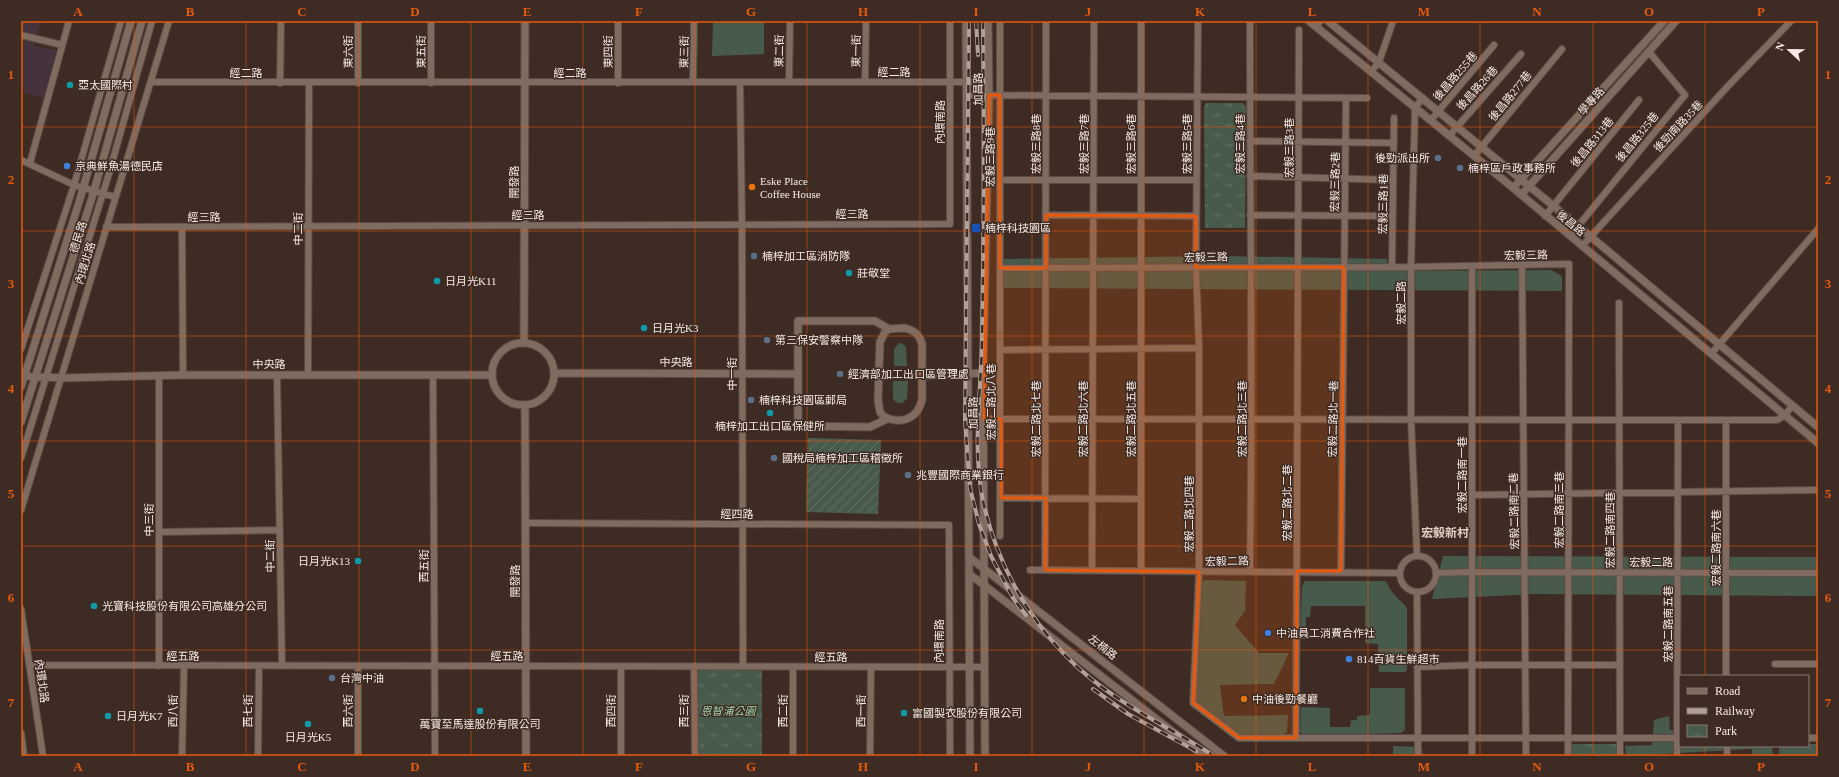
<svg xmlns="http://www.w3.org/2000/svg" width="1839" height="777" viewBox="0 0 1839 777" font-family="'Times New Roman','Noto Sans TC',serif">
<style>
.commercial{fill:#44333d}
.grass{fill:#485a4b}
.park{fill:url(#park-tufts)}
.garden{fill:url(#garden-furrows)}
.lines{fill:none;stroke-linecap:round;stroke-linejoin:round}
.minor-casing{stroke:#5c4c44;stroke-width:8}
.tertiary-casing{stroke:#5c4c44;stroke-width:9}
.minor{stroke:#806b61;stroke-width:6}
.tertiary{stroke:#806b61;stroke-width:7}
.rail-casing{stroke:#b0a19b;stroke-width:4}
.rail{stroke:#3e2c24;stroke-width:2.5;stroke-dasharray:8;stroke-linecap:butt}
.marked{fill:#e8590c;fill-opacity:0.2;stroke:#e8590c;stroke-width:3;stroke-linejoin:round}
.grid{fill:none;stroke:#e8590c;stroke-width:1;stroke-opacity:0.55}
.culture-dot{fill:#0f9aa8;stroke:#3e2c24;stroke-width:1.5}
.service-dot{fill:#5c6f8a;stroke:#3e2c24;stroke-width:1.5}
.shop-dot{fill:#3f7fe0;stroke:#3e2c24;stroke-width:1.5}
.food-dot{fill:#e8710a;stroke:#3e2c24;stroke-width:1.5}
.transit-dot{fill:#1a4fb4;stroke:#3e2c24;stroke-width:1.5}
.labels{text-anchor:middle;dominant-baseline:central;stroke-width:3;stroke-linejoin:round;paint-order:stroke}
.street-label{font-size:11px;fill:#f7eae4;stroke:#3e2c24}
.poi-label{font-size:11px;fill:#f7eae4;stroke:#3e2c24;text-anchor:start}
.park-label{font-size:11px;font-style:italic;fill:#a0d5a8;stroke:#3e2c24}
.neighbourhood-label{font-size:12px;font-weight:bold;fill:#e4ccc1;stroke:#3e2c24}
.neatline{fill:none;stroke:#e8590c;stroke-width:1.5}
.grid-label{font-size:13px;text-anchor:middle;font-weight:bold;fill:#e8590c}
</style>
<defs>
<pattern id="park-tufts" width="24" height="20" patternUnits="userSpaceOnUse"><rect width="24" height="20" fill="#485a4b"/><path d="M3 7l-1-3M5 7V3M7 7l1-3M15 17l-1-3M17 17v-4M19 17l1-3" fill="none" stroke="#637265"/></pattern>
<pattern id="garden-furrows" width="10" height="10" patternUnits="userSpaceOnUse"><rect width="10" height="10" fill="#485a4b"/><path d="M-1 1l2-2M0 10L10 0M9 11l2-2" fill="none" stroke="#637265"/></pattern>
</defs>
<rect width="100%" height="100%" fill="#3e2c24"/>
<!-- commercial -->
<path class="commercial" d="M21,21h20l-8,25 23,4 -12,49 -23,-8z"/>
<!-- grass -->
<path class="grass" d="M713,21h51v33l-52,2z
M1222,256l165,3 1,12 163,-1 11,6v15l-559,-3v-29z
M899,343l4,1 3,3 1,19h-13v-17z
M893,381h15l-1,18 -5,4h-5l-4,-4z
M1443,556l375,1v39l-282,-2 -104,5z
M1205,580l41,1 -1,30 -10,14 24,28h30l-15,31 -54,1 4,31 64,-1 -1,17 -5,3h-42l-44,-33 1,-115z
M1305,581h80c4,4 4,7 8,12 4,6 10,9 14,15v62l-2,2h-26l-1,-28 -13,-1v-37h-54l-1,11h-4v22h-6l2,-52z
M1370,688h35v42l-4,3 -96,3 -5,-4 1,-25 29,1v19h20l1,-7h6v-4l13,-1z
M1669,716l1,14h10v16h92l1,10h-21v-7l-126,7 -1,-10 27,-1 2,-25z
M1808,744h10v12h-39v-10h29z
M1393,746l29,1 1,9h-30z"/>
<!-- park -->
<path class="park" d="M1206,103h36l4,3 -1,122h-40l-1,-121z
M694,667h68v89h-67z
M1572,744h45v12h-45z"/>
<!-- garden -->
<path class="garden" d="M808,438l73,2 -3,74 -72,-2z"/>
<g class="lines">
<defs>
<path id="minor" d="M358,21v62
M431,21v62
M1198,21l-2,246 3,81v224l-6,131 46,35h441
M1250,21c0,183 3,367 0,550
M1316,27l4,-6
M21,35l41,10
M1371,72l8,-10 14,-41
M151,82h816l22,-1
M693,82l1,-61
M740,82l2,143 1,442
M789,82l1,-61
M865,82l1,-61
M280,83l1,-62
M618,83v-62
M967,95l400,3
M1431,120l63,-75
M1449,136l72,-82
M1250,141l144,2
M1474,156l88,-107
M21,160l53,25 41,12
M30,163l39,-142
M1250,176l143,4
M1000,180h196
M1046,215l150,1
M1250,215l143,1
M1545,216l94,-116
M106,227l844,-3v-203
M182,227l1,148
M1570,236l115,-141 -36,-43
M1582,246l147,-161 62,-64
M1522,265l4,491
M1472,266v490
M1392,267l2,-149
M1000,268l411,-1 158,-3 -1,492
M1619,303l1,453
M21,349l53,-164 47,-164
M1001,350l198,-2
M1711,354l107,-125
M277,375l5,291
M308,375l1,-292
M433,375l2,381
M984,419l793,1 8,-5 7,-9
M1726,420v256
M21,458l87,-281 44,-156
M1472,495l346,-5
M1001,498l140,1
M21,510l148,-489
M526,523l423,2 1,231
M159,532l121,-2
M1000,536v-515
M1417,555l-6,-136v-152l4,-160 8,-9
M1400 574a18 18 0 1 1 36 0a18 18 0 1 1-36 0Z
M1030,570l370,3
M1045,570l1,-549
M1092,570l2,-549
M1141,571v-550
M1341,571l5,-473
M1436,573l36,-1 346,1
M1417,592l1,164
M21,609l22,147
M1775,664h43
M30,665l955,2
M159,666v-291
M621,666v90
M694,666l1,90
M1417,667l55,-2h148
M21,733l3,23
M1296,738l3,-708
M1808,738h10
M1727,746v10
M182,756l2,-90
M258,756l1,-90
M358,756v-90
M793,756v-89
M870,756l1,-89
M1677,756l1,-336"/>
<path id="tertiary" d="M966,21l4,735
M1309,21l197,161 312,261
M1328,21l262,215 228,191
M1513,188l151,-167
M1521,195l155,-174
M905,328c10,3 14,6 17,16v56c-5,20 -22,25 -39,16l-3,-4 -2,-12 2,-58 5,-10 4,-3z
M492 374a31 31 0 1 1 62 0a31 31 0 1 1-62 0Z
M524,343l1,-322
M555,373l243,1
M21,375c14,4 26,1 40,3l122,-3h309
M922,376l61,-3
M21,387l59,-188 51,-178
M525,405l1,351
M887,419l-17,8 -72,-1v-105h77l14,8
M21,422l73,-231 48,-170
M969,557l255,199
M969,574l15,11 220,171
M985,756l-2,-383 6,-278 -1,-74"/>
</defs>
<!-- minor casing -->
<use href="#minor" class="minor-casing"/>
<!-- tertiary casing -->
<use href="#tertiary" class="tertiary-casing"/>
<!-- minor -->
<use href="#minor" class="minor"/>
<!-- tertiary -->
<use href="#tertiary" class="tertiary"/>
<defs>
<path id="rail" d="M969,21l-4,399 5,68 9,36 12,32 22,42 13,17
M976,21l2,34
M983,21c1,107 1,213 -1,320 -1,53 -10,107 1,160 13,59 42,114 85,157 42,43 97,66 146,98
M1093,689l35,25 68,37"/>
</defs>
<!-- rail casing -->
<use href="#rail" class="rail-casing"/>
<!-- rail -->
<use href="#rail" class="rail"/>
</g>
<!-- marked area -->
<path class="marked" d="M989,95h11v173h46v-53l150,1v51h148l-3,304h-44l-1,167h-57l-46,-35 6,-131 -154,-2 1,-72h-45v-79h-17z"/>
<!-- grid -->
<path class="grid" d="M134,21v735M246,21v735M359,21v735M471,21v735M583,21v735M695,21v735M807,21v735M920,21v735M1032,21v735M1144,21v735M1256,21v735M1368,21v735M1480,21v735M1593,21v735M1705,21v655M21,127h1797M21,231h1797M21,336h1797M21,441h1797M21,546h1797M21,650h1797M1705,746v10"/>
<!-- markers -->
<g class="culture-dot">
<circle cx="70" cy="85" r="4"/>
<circle cx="849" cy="273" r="4"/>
<circle cx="437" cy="281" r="4"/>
<circle cx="644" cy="328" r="4"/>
<circle cx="770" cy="413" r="4"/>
<circle cx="358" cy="561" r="4"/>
<circle cx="94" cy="606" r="4"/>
<circle cx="480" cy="711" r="4"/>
<circle cx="904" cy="713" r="4"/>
<circle cx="108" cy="716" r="4"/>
<circle cx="308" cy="724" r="4"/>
</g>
<g class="service-dot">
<circle cx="1438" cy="158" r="4"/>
<circle cx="1460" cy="168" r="4"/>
<circle cx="754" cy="256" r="4"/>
<circle cx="767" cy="340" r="4"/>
<circle cx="840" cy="374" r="4"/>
<circle cx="751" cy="400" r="4"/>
<circle cx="774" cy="458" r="4"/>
<circle cx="908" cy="475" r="4"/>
<circle cx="332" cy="678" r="4"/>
</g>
<g class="shop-dot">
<circle cx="67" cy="166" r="4"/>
<circle cx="1268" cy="633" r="4"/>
<circle cx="1349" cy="659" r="4"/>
</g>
<g class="food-dot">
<circle cx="752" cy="187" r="4"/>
<circle cx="1244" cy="699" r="4"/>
</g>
<rect class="transit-dot" x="971" y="223" width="10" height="10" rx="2"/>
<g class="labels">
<!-- street labels -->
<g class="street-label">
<text transform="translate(779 51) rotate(-89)">東二街</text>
<text transform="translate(856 51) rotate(-89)">東一街</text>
<text transform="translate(348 52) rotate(-90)">東六街</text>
<text transform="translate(421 52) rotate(-90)">東五街</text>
<text transform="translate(608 52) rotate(-90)">東四街</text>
<text transform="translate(684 52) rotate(-89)">東三街</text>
<text x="894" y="72">經二路</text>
<text x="246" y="73">經二路</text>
<text x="570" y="73">經二路</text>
<text transform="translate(1455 76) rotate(-49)">後昌路255巷</text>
<text transform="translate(1477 88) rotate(-48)">後昌路26巷</text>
<text transform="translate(978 89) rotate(-90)">加昌路</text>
<text transform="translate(1510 96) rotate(-51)">後昌路277巷</text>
<text transform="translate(1591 101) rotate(-49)">學專路</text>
<text transform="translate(940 122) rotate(-90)">內環南路</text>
<text transform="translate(1678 126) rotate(-47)">後勁南路35巷</text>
<text transform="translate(1637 137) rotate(-51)">後昌路325巷</text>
<text transform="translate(1592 142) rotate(-51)">後昌路313巷</text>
<text transform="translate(1036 144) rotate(-90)">宏毅三路8巷</text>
<text transform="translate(1084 144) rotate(-90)">宏毅三路7巷</text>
<text transform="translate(1131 144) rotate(-90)">宏毅三路6巷</text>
<text transform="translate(1187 144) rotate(-90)">宏毅三路5巷</text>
<text transform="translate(1240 144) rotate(-90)">宏毅三路4巷</text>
<text transform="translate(1289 148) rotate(-90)">宏毅三路3巷</text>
<text transform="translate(990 157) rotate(-90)">宏毅三路9巷</text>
<text transform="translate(514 182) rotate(-90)">開發路</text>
<text transform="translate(1335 182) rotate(-89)">宏毅三路2巷</text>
<text transform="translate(1383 204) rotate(-89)">宏毅三路1巷</text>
<text x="852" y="214">經三路</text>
<text x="528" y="215">經三路</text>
<text x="204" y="217">經三路</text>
<text transform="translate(1571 223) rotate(40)">後昌路</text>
<text transform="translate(298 229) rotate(-90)">中二街</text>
<text transform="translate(78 237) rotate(-72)">德民路</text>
<text transform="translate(1526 255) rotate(-1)">宏毅三路</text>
<text transform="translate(1206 257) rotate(-1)">宏毅三路</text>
<text transform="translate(85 263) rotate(-73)">內環北路</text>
<text transform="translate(1401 303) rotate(-90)">宏毅二路</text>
<text x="676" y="362">中央路</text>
<text x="269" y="364">中央路</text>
<text transform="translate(732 374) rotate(-90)">中一街</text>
<text transform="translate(991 402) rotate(-90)">宏毅二路北八巷</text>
<text transform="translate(973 413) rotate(-90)">加昌路</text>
<text transform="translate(1036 419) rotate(-90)">宏毅二路北七巷</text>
<text transform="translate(1083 419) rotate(-90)">宏毅二路北六巷</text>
<text transform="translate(1131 419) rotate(-90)">宏毅二路北五巷</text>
<text transform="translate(1242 419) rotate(-90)">宏毅二路北三巷</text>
<text transform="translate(1333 419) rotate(-89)">宏毅二路北一巷</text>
<text transform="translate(1462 475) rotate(-90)">宏毅二路南一巷</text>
<text transform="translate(1287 503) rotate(-90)">宏毅二路北二巷</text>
<text transform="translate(1559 510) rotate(-90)">宏毅二路南三巷</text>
<text transform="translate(1514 511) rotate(-91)">宏毅二路南二巷</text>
<text x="737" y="514">經四路</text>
<text transform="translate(1189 514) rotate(-90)">宏毅二路北四巷</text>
<text transform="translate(149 520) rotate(-90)">中三街</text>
<text transform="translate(1610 530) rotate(-90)">宏毅二路南四巷</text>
<text transform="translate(1716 548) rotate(-90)">宏毅二路南六巷</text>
<text transform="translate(270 556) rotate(-91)">中二街</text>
<text transform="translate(1227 561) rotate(-1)">宏毅二路</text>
<text x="1651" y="562">宏毅二路</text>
<text transform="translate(424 566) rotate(-90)">西五街</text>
<text transform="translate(515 581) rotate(-90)">開發路</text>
<text transform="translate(1668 624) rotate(-90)">宏毅二路南五巷</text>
<text transform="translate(939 641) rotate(-90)">內環南路</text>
<text transform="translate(1103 647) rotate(38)">左楠路</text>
<text x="183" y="656">經五路</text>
<text x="507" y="656">經五路</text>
<text x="831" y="657">經五路</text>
<text transform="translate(42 681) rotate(82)">內環北路</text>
<text transform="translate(173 711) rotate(-89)">西八街</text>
<text transform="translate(248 711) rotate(-90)">西七街</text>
<text transform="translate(348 711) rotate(-90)">西六街</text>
<text transform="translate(611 711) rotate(-90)">西四街</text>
<text transform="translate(684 711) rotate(-90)">西三街</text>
<text transform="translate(783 711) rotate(-90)">西二街</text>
<text transform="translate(861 711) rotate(-89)">西一街</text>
</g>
<!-- poi labels -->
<g class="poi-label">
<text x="78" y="85">亞太國際村</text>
<text x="1430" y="158" text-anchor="end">後勁派出所</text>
<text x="75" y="166">京典鮮魚湯德民店</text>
<text x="1468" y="168">楠梓區戶政事務所</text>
<text x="760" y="181">Eske Place<tspan x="760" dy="13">Coffee House</tspan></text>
<text x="985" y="228">楠梓科技園區</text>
<text x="762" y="256">楠梓加工區消防隊</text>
<text x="857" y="273">莊敬堂</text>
<text x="445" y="281">日月光K11</text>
<text x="652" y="328">日月光K3</text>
<text x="775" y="340">第三保安警察中隊</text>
<text x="848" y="374">經濟部加工出口區管理處</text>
<text x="759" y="400">楠梓科技園區郵局</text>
<text x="770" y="426" text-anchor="middle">楠梓加工出口區保健所</text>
<text x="782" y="458">國稅局楠梓加工區稽徵所</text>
<text x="916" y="475">兆豐國際商業銀行</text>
<text x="350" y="561" text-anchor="end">日月光K13</text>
<text x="102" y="606">光寶科技股份有限公司高雄分公司</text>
<text x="1276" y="633">中油員工消費合作社</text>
<text x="1357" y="659">814百貨生鮮超市</text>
<text x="340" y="678">台灣中油</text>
<text x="1252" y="699">中油後勁餐廳</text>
<text x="912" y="713">富國製衣股份有限公司</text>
<text x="116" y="716">日月光K7</text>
<text x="480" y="724" text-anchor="middle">萬寶至馬達股份有限公司</text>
<text x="308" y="737" text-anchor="middle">日月光K5</text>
</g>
<!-- park labels -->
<g class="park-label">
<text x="728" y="711">恩智浦公園</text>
</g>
<!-- neighbourhood labels -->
<g class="neighbourhood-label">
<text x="1445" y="533">宏毅新村</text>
</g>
</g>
<!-- border -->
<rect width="1839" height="777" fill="none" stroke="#3e2c24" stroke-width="44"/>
<!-- legend -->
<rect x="1679" y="675" width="130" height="72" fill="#3e2c24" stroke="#887871"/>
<rect x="1687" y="688" width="20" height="6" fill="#806b61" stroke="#887871"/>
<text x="1715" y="695" font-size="12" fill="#f7eae4">Road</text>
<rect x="1687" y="708" width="20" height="6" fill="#b0a19b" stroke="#887871"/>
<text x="1715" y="715" font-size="12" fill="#f7eae4">Railway</text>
<rect x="1687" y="725" width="20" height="12" fill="url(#park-tufts)" stroke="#887871"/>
<text x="1715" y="735" font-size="12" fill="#f7eae4">Park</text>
<!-- north arrow -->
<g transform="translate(1789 50) rotate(292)" stroke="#3e2c24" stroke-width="3" paint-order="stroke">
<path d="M0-3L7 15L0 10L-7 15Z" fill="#f7eae4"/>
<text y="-6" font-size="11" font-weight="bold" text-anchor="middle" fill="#f7eae4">N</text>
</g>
<rect x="22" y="22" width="1795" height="733" class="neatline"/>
<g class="grid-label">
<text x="78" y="16">A</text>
<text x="190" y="16">B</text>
<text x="302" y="16">C</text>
<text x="415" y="16">D</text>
<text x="527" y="16">E</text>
<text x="639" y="16">F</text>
<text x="751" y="16">G</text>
<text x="863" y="16">H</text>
<text x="976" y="16">I</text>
<text x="1088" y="16">J</text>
<text x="1200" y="16">K</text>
<text x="1312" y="16">L</text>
<text x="1424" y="16">M</text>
<text x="1537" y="16">N</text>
<text x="1649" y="16">O</text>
<text x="1761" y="16">P</text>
<text x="11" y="79">1</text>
<text x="1828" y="79">1</text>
<text x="11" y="184">2</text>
<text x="1828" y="184">2</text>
<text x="11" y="288">3</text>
<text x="1828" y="288">3</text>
<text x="11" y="393">4</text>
<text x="1828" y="393">4</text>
<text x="11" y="498">5</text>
<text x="1828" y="498">5</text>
<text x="11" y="602">6</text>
<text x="1828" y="602">6</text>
<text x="11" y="707">7</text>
<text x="1828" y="707">7</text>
<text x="78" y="771">A</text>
<text x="190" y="771">B</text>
<text x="302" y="771">C</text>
<text x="415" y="771">D</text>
<text x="527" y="771">E</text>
<text x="639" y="771">F</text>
<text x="751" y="771">G</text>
<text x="863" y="771">H</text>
<text x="976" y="771">I</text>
<text x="1088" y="771">J</text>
<text x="1200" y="771">K</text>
<text x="1312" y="771">L</text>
<text x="1424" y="771">M</text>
<text x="1537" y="771">N</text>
<text x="1649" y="771">O</text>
<text x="1761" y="771">P</text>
</g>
</svg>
